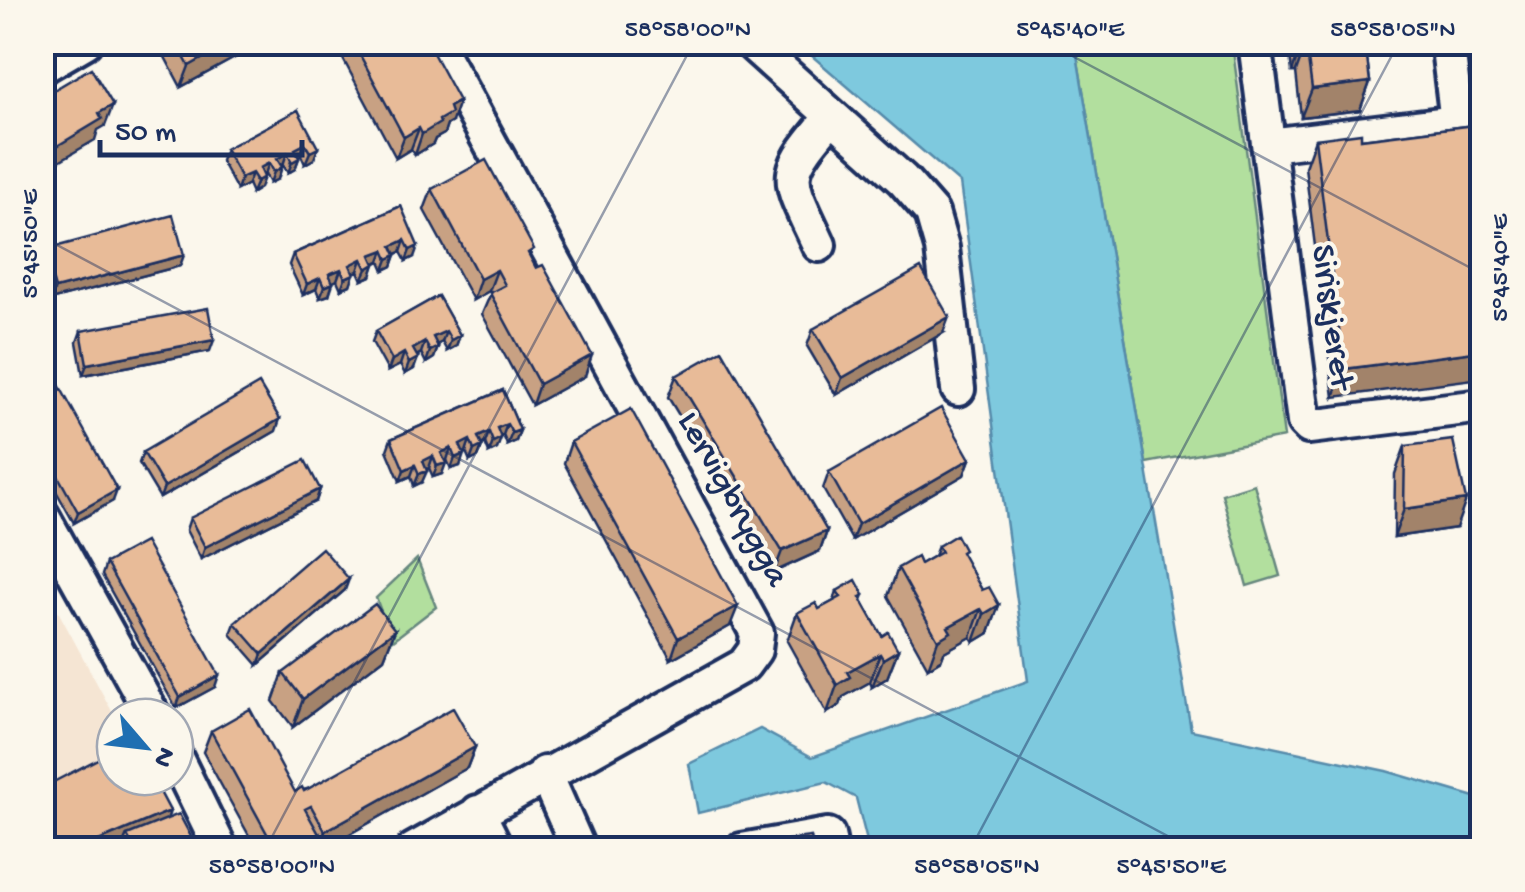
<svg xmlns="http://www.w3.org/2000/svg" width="1525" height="892" viewBox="0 0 1525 892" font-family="'Gochi Hand',sans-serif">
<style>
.built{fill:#f5e5d3}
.green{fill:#b2df9e;stroke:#66877e;stroke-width:2.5}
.water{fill:#7ec9de;stroke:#568bab;stroke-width:2.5}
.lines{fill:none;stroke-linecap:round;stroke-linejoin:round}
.minor-casing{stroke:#1b2f5e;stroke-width:40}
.minor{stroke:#fbf7ec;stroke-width:32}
.wall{fill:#c8a183;stroke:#1b2f5e;stroke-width:2.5}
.shaded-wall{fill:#a2836a;stroke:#1b2f5e;stroke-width:2.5}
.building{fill:#e8bb98;stroke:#1b2f5e;stroke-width:2.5}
.ticks{fill:none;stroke:#1b2f5e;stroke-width:2.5;stroke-opacity:0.45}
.labels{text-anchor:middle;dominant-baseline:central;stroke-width:8;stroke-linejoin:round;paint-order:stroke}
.street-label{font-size:35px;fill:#1b2f5e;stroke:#fbf7ec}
.neatline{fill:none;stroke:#1b2f5e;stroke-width:4}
.ticks-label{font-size:25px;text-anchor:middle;fill:#1b2f5e}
</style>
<rect width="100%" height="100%" fill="#fbf7ec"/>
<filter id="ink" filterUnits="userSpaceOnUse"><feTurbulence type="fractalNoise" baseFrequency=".01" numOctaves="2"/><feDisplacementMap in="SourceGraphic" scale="20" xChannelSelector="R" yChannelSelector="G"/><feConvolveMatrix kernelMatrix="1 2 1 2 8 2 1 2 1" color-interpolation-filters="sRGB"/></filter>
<g filter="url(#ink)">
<!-- built -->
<path class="built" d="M52,600l63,117v34l-72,37v-183z"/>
<!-- green -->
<path class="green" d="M1075,43h157l52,394 -138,26z
M1254,484l26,92 -33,10 -25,-92z
M417,559l19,48 -44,34 -16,-43z"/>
<!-- water -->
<path class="water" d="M797,43h278l116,687 195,41 96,28v50h-613l-13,-51 -30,-16 -128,31 -9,-49 71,-35 52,28 216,-76 -68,-498z"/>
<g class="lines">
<defs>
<path id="minor" d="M750,42l153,138 29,33 10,35 16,141
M1255,42l49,380 5,5 173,-21
M1453,42l-4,14 8,66
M42,67l43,-25
M1269,145l213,-26
M819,245c-33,-72 -39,-67 13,-129
M42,515l112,202
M175,756l46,94
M545,773l34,77
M478,812l19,38
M413,850l331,-185 11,-15 2,-17 -322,-591
M742,850l86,-15 3,15"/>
</defs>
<!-- minor casing -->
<use href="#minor" class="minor-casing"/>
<!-- minor -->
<use href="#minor" class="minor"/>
</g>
<!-- wall -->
<path class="wall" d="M157,42h107l-83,45z
M334,42h93l25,80 -5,3 -3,9 -9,5 -2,5 -18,11 -4,-6 -15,9z
M1292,42h73l5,40 -10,28 -59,7 -5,-45h-4l-2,-17 2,-7z
M298,110l16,49 -9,5 -4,-9 -3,1 1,2 -4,11 -7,4 -5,-8 -2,1 -3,13 -8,4 -5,-9 -2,1 -3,13 -8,5 -4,-9 -11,6 -16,-29 4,-12z
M1482,124l-148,273 -29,-230 10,-28h46z
M432,189l99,70 54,117 -53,29 -50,-91 9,-21 -2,-2 -16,9 -49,-90z
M401,206l13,51 -8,4 -5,-9 -5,2 -4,12 -8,4 -4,-9 -5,2 -4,13 -9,4 -4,-9 -5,2 -3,12 -9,4 -4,-9 -5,2 -3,13 -9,3 -4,-9 -13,6 -14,-30 4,-11z
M44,250l136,16 -130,34 -8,-30z
M438,296l22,39 -4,11 -9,5 -5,-9 -5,2 1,3 -4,11 -8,5 -5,-10 -4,3 -3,13 -9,5 -5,-9 -12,6 -16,-29 4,-11z
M813,329l130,4 -107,62 -29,-49z
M81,331l129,20 -127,24 -6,-33z
M42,354l71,147 -39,22 -32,-57z
M676,376l151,155 -7,20 -46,21 -106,-175z
M503,390l17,40 -4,11 -9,4 -4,-10 -3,1 -3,13 -8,4 -4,-10 -3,2 -4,12 -8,4 -4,-9 -3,1 -3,13 -9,3 -4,-9 -2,1 -3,13 -9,3 -4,-9 -3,1 -4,13 -8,4 -3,-10 -11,5 -13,-31 4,-11z
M276,431l-116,67 -21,-35 4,-11z
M571,442l159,184 -59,33 -107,-196z
M1405,446l51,82 -62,9 1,-63z
M970,459l-6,16 -112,65 -29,-51 6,-17z
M320,489l-4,12 -115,58 -15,-29 4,-12z
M938,546l24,9 20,35 17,15 -10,28 -15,9 -3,-5 -27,15 -3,8 -13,8 -40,-72 10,-28 22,-4 14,-8z
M106,563l109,124 -39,21 -74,-133z
M1482,563v50l-7,-31z
M345,590l-87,75 -27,-31 4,-11z
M837,591l27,4 -2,5 20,36 16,14 -11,28 -15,9 -2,-5 -27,15 -3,8 -13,8 -40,-72 10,-28 22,-4 15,-8z
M395,630l-11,28 -91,69 -20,-26 10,-28z
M211,731l84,61 180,-45 -8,21 -146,82h-5l-2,-4 -1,4h-56l-54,-98z
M168,818l30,32h-156z"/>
<!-- shaded-wall -->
<path class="shaded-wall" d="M232,42h32l-83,45 8,-21z
M1302,44h4l-10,28h-4z
M1370,82l-10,28 -59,7 11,-28z
M459,101l-7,21 -5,3 -3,9 -9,5 -2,5 -18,11 7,-21 17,-14 10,-13z
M113,105l-8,21 -7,4 -3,10 -53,31v-16l57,-42z
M419,128l-8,21 -15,9 8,-21z
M305,144l-4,11 -10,6 4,-12z
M318,148l-4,11 -9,5 5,-12z
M287,153l-4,12 -10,5 4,-11z
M299,158l-4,11 -7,4 4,-11z
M269,163l-4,11 -9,5 4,-11z
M282,167l-4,12 -8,4 4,-11z
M252,173l-4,11 -11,6 4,-12z
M264,177l-4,11 -8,5 5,-12z
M405,240l-4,12 -13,5 4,-11z
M418,246l-4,11 -8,4 4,-11z
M384,250l-4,11 -13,5 4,-11z
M184,255l-4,11 -130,34 5,-11z
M396,255l-4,11 -8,4 4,-11z
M362,259l-4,12 -12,5 4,-11z
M375,264l-4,12 -9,4 5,-11z
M341,269l-4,11 -12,6 4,-12z
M497,270l-8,21 -16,9 7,-21z
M354,274l-4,11 -9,4 4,-11z
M320,278l-4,11 -13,6 4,-11z
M333,283l-4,12 -9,3 4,-11z
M949,317l-6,16 -107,62 6,-17z
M446,331l-4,11 -13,7 4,-12z
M460,335l-4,11 -9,5 4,-11z
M214,340l-4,11 -127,24 4,-11z
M425,342l-4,11 -12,7 4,-11z
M438,347l-4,11 -8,5 4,-12z
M1482,351v27l-148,19 10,-28z
M404,353l-4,12 -12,6 4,-11z
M592,355l-7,21 -53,29 7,-21z
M418,358l-4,11 -9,5 4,-11z
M280,419l-4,12 -116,67 4,-11z
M507,424l-4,11 -10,5 4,-12z
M520,430l-4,11 -9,4 5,-12z
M489,432l-4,11 -11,5 4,-11z
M501,438l-4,11 -8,4 4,-11z
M470,440l-4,12 -10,4 4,-11z
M482,446l-4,11 -8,4 4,-11z
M451,448l-4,12 -10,4 4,-11z
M464,454l-4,12 -9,3 4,-11z
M433,456l-4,12 -10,4 4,-11z
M970,459l-6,16 -112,65 6,-16z
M446,463l-4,11 -9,3 4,-11z
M415,465l-4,11 -11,5 4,-11z
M427,471l-5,11 -8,4 5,-12z
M320,489l-4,12 -115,58 4,-12z
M117,490l-4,11 -39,22 4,-11z
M1466,500l-10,28 -62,9 10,-28z
M827,531l-7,20 -46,21 8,-21z
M349,579l-4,11 -87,75 4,-11z
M999,605l-10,28 -15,9 10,-28z
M738,606l-8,20 -59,33 7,-21z
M981,609l-10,28 -27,15 -3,8 -13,8 10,-28 10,-13z
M395,630l-11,28 -91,69 10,-28z
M898,650l-11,28 -15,9 11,-28z
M880,654l-10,28 -27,15 -3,8 -13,8 10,-28 10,-13z
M219,675l-4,12 -39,21 4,-11z
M475,747l-8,21 -146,82h-3l7,-19z
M170,811l-7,21 -36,3 -6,14 -44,1z
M319,834l-6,16h-23z"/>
<!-- building -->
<path class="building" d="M176,42h56l-43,24z
M353,42h74l32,59 -10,6 2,6 -12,7 1,3 -18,11 -3,-6 -15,9z
M1302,42h63l5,40 -58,7 -6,-45h-4z
M91,68l22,37 -14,8 3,6 -60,36v-58z
M298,110l20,38 -8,4 -5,-8 -10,5 4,9 -7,4 -5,-9 -10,6 5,8 -8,5 -5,-9 -9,5 4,9 -7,4 -5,-8 -11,5 -16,-29z
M1482,124v227l-138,18 -29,-230 46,-6v6z
M486,160l48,89 -6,4 8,15 7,-3 49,90 -53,29 -49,-91 15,-8 -8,-15 -17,9 -48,-90z
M401,206l17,40 -8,4 -5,-10 -13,6 4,9 -8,4 -4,-9 -13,5 4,9 -8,5 -5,-10 -12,6 4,9 -9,4 -4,-9 -12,5 4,9 -9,4 -4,-9 -13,6 -14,-30z
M173,215l11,40 -129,34 -11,-39z
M921,268l28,49 -107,61 -29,-49z
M438,296l22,39 -9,5 -5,-9 -13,6 5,10 -8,4 -5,-9 -12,7 5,9 -9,5 -5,-10 -12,7 -16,-29z
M208,308l6,32 -127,24 -6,-33z
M722,350l105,181 -45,20 -106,-175z
M42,354l75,136 -39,22 -36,-65z
M259,384l21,35 -116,68 -21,-35z
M503,390l17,40 -8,3 -5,-9 -10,4 4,10 -8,4 -4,-10 -11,5 4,9 -8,4 -4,-10 -10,5 4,9 -9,4 -4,-10 -10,5 5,10 -9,3 -4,-10 -10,5 4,10 -8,3 -4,-9 -11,5 -13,-31z
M941,408l29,51 -112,65 -29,-52z
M631,409l107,197 -60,32 -107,-196z
M1453,440l13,60 -62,9 1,-63z
M305,460l15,29 -115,58 -15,-29z
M956,535l8,15 -3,2 21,38 7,-3 10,18 -15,9 -3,-5 -33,18 3,5 -13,8 -40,-72 19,-11 3,7 21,-12 -3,-6z
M145,542l74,133 -39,22 -74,-134z
M322,548l27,31 -87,75 -27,-31z
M856,580l8,15 -4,2 22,39 6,-4 10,18 -15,9 -3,-5 -33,18 3,5 -13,8 -40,-72 19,-10 3,6 22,-12 -4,-6z
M375,604l20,26 -92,69 -20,-26z
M453,708l22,39 -150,84 -14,-25 -6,3 14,25 -29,16h-14l-65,-119 39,-22 45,83 7,-5 2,4z
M115,750v27h37l18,34 -93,39h-35v-62z
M179,814l19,36h-63l-8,-15z
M811,837l3,13h-87l6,-3z"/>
</g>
<!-- ticks -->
<path class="ticks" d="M1046,42l436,232M42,237l1152,613M265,850l429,-808M970,850l429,-808"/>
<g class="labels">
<!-- street labels -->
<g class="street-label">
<text transform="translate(1330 317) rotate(82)">Siriskjeret</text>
<text transform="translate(731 500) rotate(61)">Lervigbrygga</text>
</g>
</g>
<!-- margin -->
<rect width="1525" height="892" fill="none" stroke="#fbf7ec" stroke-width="110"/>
<!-- north arrow -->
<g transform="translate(145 747) rotate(118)"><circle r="48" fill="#fbf7ec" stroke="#a1a7b3" stroke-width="2.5"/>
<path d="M0-8L18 38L0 25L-18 38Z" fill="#1f6fb2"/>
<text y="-15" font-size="28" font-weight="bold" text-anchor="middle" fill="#1b2f5e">N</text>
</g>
<!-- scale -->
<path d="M100 140v15h202v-15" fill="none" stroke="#1b2f5e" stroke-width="5"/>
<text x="115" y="140" font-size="30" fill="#1b2f5e" stroke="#fbf7ec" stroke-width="8" paint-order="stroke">50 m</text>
<rect x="55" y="55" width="1415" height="782" class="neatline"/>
<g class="ticks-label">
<text x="688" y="36">58°58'00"N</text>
<text x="1070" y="36">5°45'40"E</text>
<text x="1393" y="36">58°58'05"N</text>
<text transform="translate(28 244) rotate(-90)" y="9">5°45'50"E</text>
<text transform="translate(1498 268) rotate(-90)" y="9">5°45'40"E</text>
<text x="272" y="873">58°58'00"N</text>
<text x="977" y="873">58°58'05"N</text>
<text x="1171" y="873">5°45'50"E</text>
</g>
</svg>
